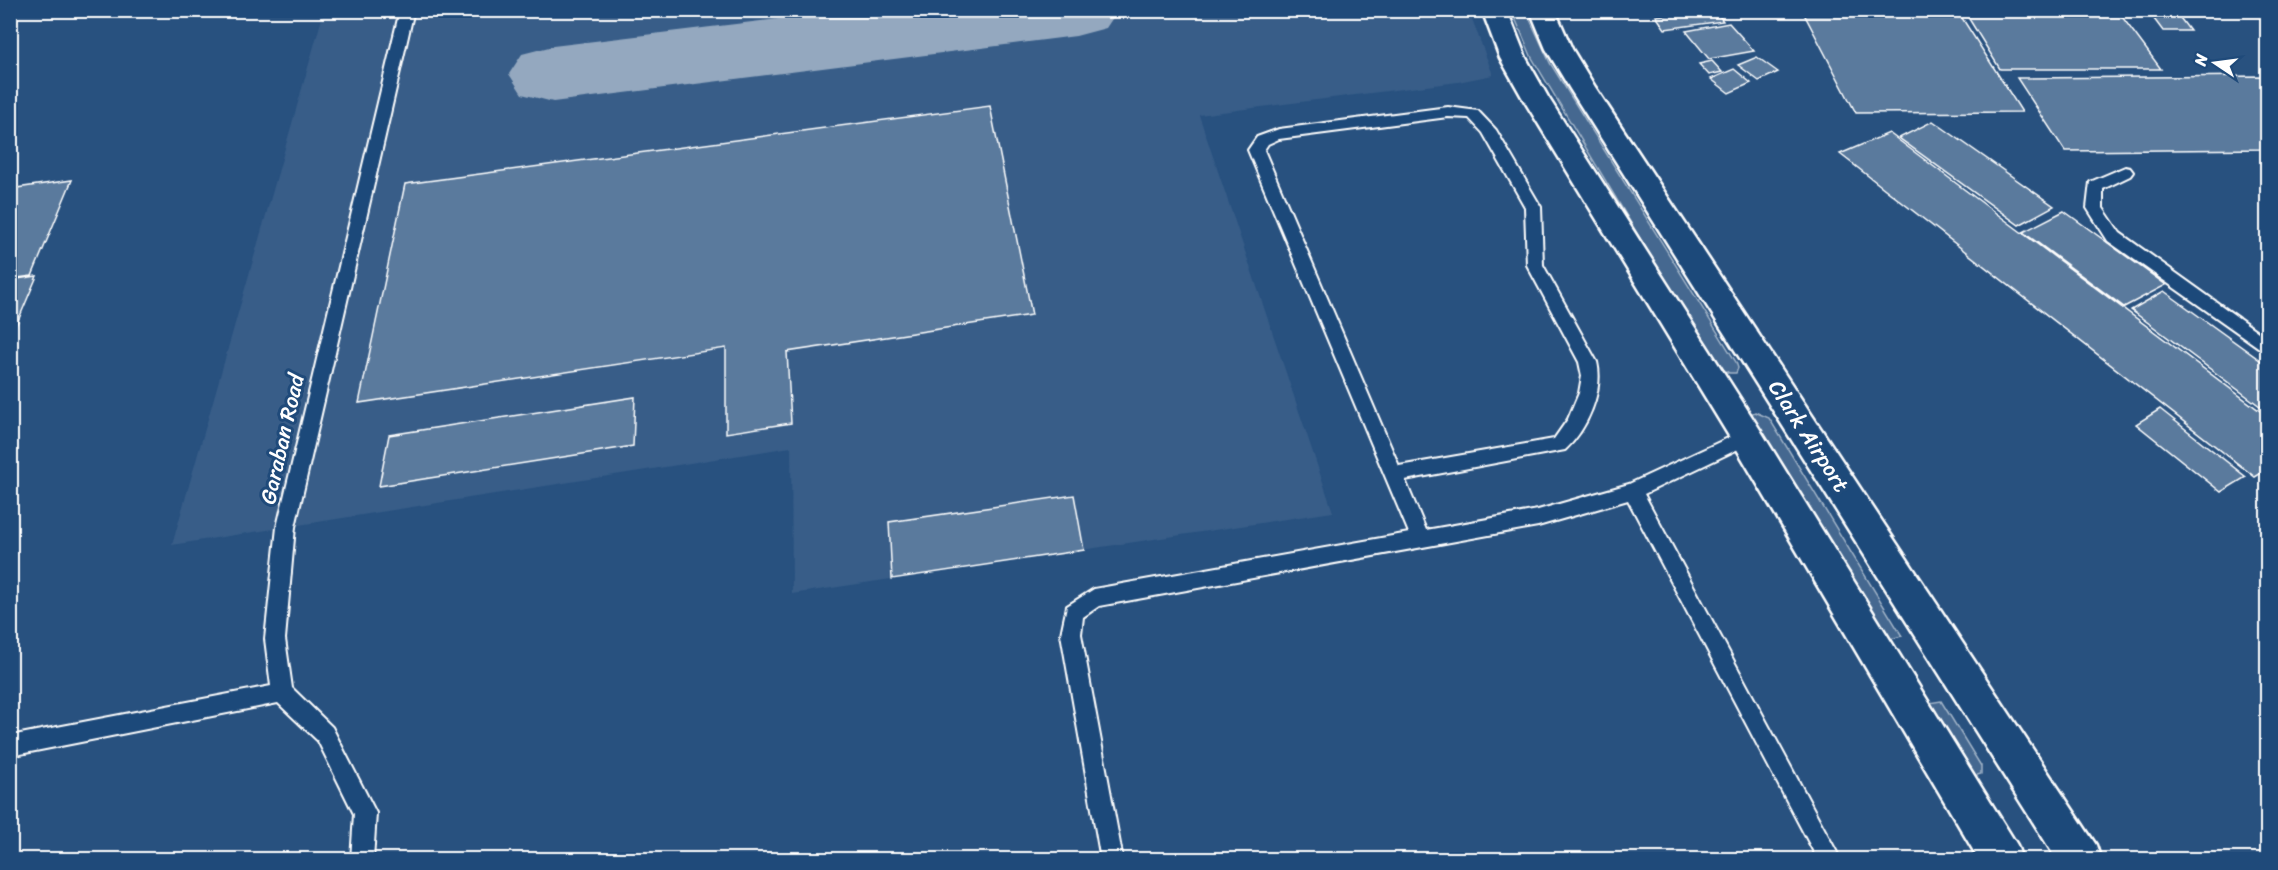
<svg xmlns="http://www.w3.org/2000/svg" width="2278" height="870" viewBox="0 0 2278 870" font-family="Sriracha,sans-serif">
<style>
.built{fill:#375d88}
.green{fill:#446890;stroke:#a2b4c8;stroke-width:1.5}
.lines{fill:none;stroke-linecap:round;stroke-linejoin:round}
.taxiway{fill:#94a8bf;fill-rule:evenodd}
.building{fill:#5a7a9d;stroke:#fff;stroke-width:1.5}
.service-casing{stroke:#fff;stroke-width:4}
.minor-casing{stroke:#fff;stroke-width:5}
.service{fill:#1f4a7a;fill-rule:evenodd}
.minor{fill:#1f4a7a;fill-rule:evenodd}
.labels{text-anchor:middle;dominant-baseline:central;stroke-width:6;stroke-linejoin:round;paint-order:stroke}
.street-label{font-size:22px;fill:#fff;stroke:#1f4a7a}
</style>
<rect width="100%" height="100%" fill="#28517f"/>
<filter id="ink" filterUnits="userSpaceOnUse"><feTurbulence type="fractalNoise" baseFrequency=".0167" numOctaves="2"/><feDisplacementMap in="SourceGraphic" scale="12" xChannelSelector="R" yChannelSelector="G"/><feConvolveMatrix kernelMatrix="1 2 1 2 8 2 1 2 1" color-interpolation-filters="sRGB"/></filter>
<g filter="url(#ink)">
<!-- built -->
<path class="built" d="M324,11h1145l24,64 -35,7 -259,33 134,397 -541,82 -1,-147 -619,98z"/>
<!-- green -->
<path class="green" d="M1512,11h14l24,52 186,299 2,6 -2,5h-7l-13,-8 -184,-307z
M1755,412l14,6 133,218 -16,4 -136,-220v-6z
M1941,701l40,65v8l-7,2 -51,-72z"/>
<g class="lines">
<!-- taxiway -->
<path class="taxiway" d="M852,10h266l-12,18 -30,8 -523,66 -31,-8 -13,-20 13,-20 31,-8z"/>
</g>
<!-- building -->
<path class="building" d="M1698,10h17l8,11 -58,8 -9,-13z
M1802,10h155l65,102 -166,1z
M1966,14h154l41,55h-161z
M2151,15h27l12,16h-27z
M1729,23l25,28 -45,8 -23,-28z
M1757,57l21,15 -19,9 -21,-16z
M1712,61l10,11 -13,3 -10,-11z
M1734,69l17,14 -22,10 -18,-14z
M2268,76v73l-203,2 -48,-73z
M990,106l42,209 -245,37 4,71 -65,10v-85l-367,55 46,-219z
M1933,121l121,85 -35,19 -120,-87z
M1889,133l379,284v52l-13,8 -415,-323z
M72,180l-40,96 -22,3v-90z
M2064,211l102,74 -42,22 -101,-75z
M37,276l-25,59h-2v-55z
M2164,291l104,75v46l-137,-102z
M635,397l-2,49 -254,40 10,-51z
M2160,409l86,68 -25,15 -85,-68z
M1074,495l10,55 -192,29 -3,-57z"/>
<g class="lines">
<defs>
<path id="service" d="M400,10h14l-119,517 -10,112 7,49 40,39 44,86 -3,47h-22l3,-46 -36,-73 -40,-38 -268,53v-20l261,-50 -6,-47 12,-112z
M1448,107l30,4 18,19 45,77 2,58 54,97c7,29 -10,68 -32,88l-160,30 21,50 112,-20 91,-26 112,-52 6,-2 6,2 3,5 -3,5 -109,52 197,366h-23l-190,-360 -90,26 -439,80 -16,11 -2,17 42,226h-22l-40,-226 6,-28 27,-17 315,-56 -161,-383 9,-13 22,-8zM1448,117l21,1 14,15 42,74 2,58 52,97 3,14 -3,17 -11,26 -14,20 -155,27 -135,-316 4,-6 11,-5z
M2125,167l5,1 3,4 -3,4 -27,13v19l17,25 148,106v15l-160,-113 -21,-33 3,-26z"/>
<path id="minor" d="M1482,10h25l19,48 22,39 211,331 258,417 5,15h-43l-244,-414 -213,-349 -22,-39z
M1530,10h25l17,39 23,38 501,758 5,15h-44l-487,-771 -24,-40z"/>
</defs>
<!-- service casing -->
<use href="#service" class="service-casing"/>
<!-- minor casing -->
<use href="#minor" class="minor-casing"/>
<!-- service -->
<use href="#service" class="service"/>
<!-- minor -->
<use href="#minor" class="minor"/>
</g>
</g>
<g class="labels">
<!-- street labels -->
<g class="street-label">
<text transform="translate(1809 436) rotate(57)">Clark Airport</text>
<text transform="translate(282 439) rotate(-77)">Garaban Road</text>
</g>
</g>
<!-- margin -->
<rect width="2278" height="870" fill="none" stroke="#1f4a7a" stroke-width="36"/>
<rect x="18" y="18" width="2242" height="834" fill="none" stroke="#fff" stroke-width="2" filter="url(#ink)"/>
<!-- north arrow -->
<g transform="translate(2215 63) rotate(283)" stroke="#1f4a7a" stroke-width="4.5" paint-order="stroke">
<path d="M0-4.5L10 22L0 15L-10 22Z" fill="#ffffff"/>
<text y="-9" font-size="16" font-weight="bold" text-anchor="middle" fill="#ffffff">N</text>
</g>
</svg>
